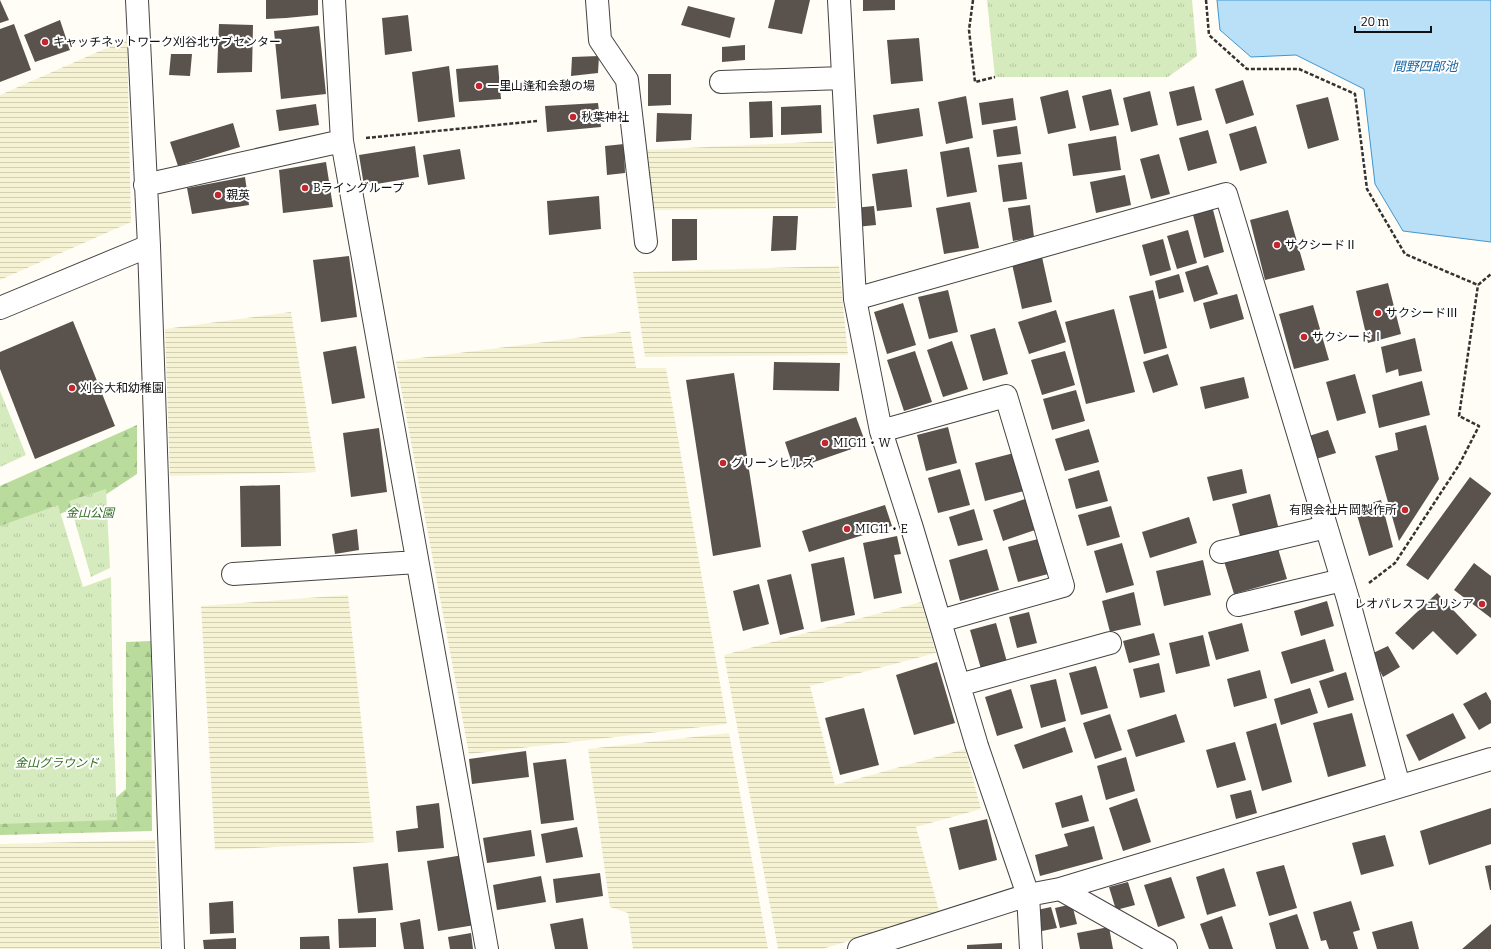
<svg xmlns="http://www.w3.org/2000/svg" width="1491" height="949" viewBox="0 0 1491 949" font-family="Bitter,'Noto Sans JP',serif">
<style>
.farmland{fill:url(#farmland-rules)}
.forest{fill:url(#forest-firs)}
.park{fill:url(#park-tufts)}
.water{fill:#b9e0f7;stroke:#3f96cf}
.building{fill:#5a524d}
.lines{fill:none;stroke-linecap:round;stroke-linejoin:round}
.street-casing{stroke:#444;stroke-width:24}
.path{stroke:#333;stroke-width:2.5;stroke-dasharray:4 2;stroke-linecap:butt}
.street{stroke:#fff;stroke-width:22}
.poi-dot{fill:#c4262e;stroke:#fff;stroke-width:1.5}
.labels{text-anchor:middle;dominant-baseline:central;stroke-width:4;stroke-linejoin:round;paint-order:stroke}
.poi-label{font-size:12px;fill:#111;stroke:#fff;text-anchor:start}
.park-label{font-size:12px;font-style:italic;fill:#2f6b1f;stroke:#fff}
.water-label{font-size:13px;font-style:italic;fill:#1768a6;stroke:#fff}
</style>
<defs>
<pattern id="farmland-rules" width="6" height="5" patternUnits="userSpaceOnUse"><rect width="6" height="5" fill="#f6f3d4"/><path d="M0 2.5h6" fill="none" stroke="#d2cfb5"/></pattern>
<pattern id="forest-firs" width="22" height="20" patternUnits="userSpaceOnUse"><rect width="22" height="20" fill="#b9dc9c"/><path d="M5 1l3.5 6h-7zM16 11l3.5 6h-7z" fill="#9ebc85"/></pattern>
<pattern id="park-tufts" width="24" height="20" patternUnits="userSpaceOnUse"><rect width="24" height="20" fill="#d5ebbd"/><path d="M3 7l-1-3M5 7V3M7 7l1-3M15 17l-1-3M17 17v-4M19 17l1-3" fill="none" stroke="#b6c8a1"/></pattern>
</defs>
<rect width="100%" height="100%" fill="#fffdf5"/>
<!-- farmland -->
<path class="farmland" d="M127,39l4,183 -131,58v-185z
M833,141l3,67 -184,2 -6,-60z
M839,266l9,89 -203,2 -12,-85z
M291,312l25,160 -146,4 -5,-147z
M630,331l6,37h30l61,356 -258,30 -73,-393z
M348,595l26,247 -159,8 -14,-244z
M921,602l15,51 -126,33 25,99 130,-36 16,60 -65,18 24,87 -118,35h-44l-54,-294z
M729,733l39,216h-135l-5,-36 -18,-6 -22,-158z
M155,840l5,109h-160v-105z"/>
<!-- forest -->
<path class="forest" d="M137,425v49l-41,27 -96,34v-49z
M151,641l1,190 -152,4v-17l96,-3 30,-26v-147z"/>
<!-- park -->
<path class="park" d="M987,0h205l5,56 -29,21h-173z
M0,391l26,64 -26,12z
M106,489l4,79 -19,9 -22,-76z
M58,505l25,82 28,-10 2,131 4,112 -117,4v-298z"/>
<!-- water -->
<path class="water" d="M1217,0h274v242l-88,-11 -28,-47 -11,-95 -68,-34 -45,2 -31,-27z"/>
<!-- building -->
<path class="building" d="M0,0l9,20 -9,3z
M266,0h52v15l-32,3 -20,1z
M775,0h35l-8,34 -34,-6z
M863,0h32v10l-32,1z
M688,6l47,12 -5,20 -49,-13z
M408,15l4,36 -27,4 -3,-37z
M60,20l10,30 -35,12 -11,-27z
M14,24l17,46 -31,12v-53z
M219,24l34,1 -1,47 -35,1z
M319,26l7,68 -45,5 -7,-68z
M919,38l4,43 -32,3 -4,-44z
M745,45v15l-23,2v-15z
M171,54h21l-2,22 -21,-1z
M599,56l-1,17 -27,3 1,-19z
M498,65l3,34 -42,3 -3,-33z
M449,66l6,51 -37,5 -6,-50z
M648,74h23v31l-23,1z
M1243,80l11,35 -28,9 -11,-35z
M1194,86l8,34 -25,6 -8,-34z
M1111,89l8,36 -29,6 -8,-35z
M1068,90l8,38 -28,6 -8,-37z
M1150,91l8,34 -27,7 -8,-34z
M966,96l7,42 -27,6 -8,-42z
M1328,97l11,43 -31,9 -12,-44z
M1013,98l3,22 -34,5 -3,-22z
M772,101l1,36 -23,1 -1,-36z
M598,103l3,24 -54,5 -2,-26z
M316,104l3,21 -40,6 -3,-21z
M821,105l1,28 -41,2v-28z
M919,108l4,28 -46,8 -4,-29z
M657,113l35,1 -1,26 -35,2z
M233,123l7,24 -62,19 -8,-24z
M1017,126l4,28 -24,3 -4,-27z
M1256,126l11,37 -27,8 -11,-37z
M1208,130l9,33 -29,8 -9,-33z
M1116,136l5,34 -48,6 -5,-32z
M624,144l1,29 -18,2 -2,-29z
M415,146l4,31 -55,9 -5,-31z
M969,147l8,45 -30,5 -7,-45z
M460,149l5,30 -37,6 -5,-30z
M1159,154l11,40 -19,5 -11,-40z
M326,162l7,45 -50,6 -4,-43z
M1022,162l5,37 -24,3 -5,-37z
M907,169l5,38 -35,4 -5,-37z
M1125,175l6,30 -35,8 -6,-31z
M245,177l4,28 -57,9 -5,-26z
M599,196l2,33 -52,6 -2,-34z
M970,202l9,46 -35,6 -8,-46z
M1030,205l4,32 -21,4 -5,-33z
M874,206l2,19 -20,2 -2,-19z
M1212,206l12,46 -20,6 -12,-47z
M1288,210l17,60 -40,10 -15,-60z
M773,216h25l-2,34 -25,1z
M672,219h25v41l-25,1z
M1188,230l9,33 -20,6 -10,-33z
M1163,239l8,31 -21,6 -8,-31z
M349,256l8,61 -36,5 -8,-62z
M1042,257l10,45 -30,7 -10,-45z
M1208,265l10,29 -24,8 -9,-30z
M1179,274l5,18 -25,7 -4,-18z
M1388,283l13,51 -33,9 -12,-52z
M948,290l10,42 -29,7 -11,-42z
M1153,290l14,58 -23,6 -15,-58z
M1237,294l7,25 -34,10 -7,-26z
M903,303l13,42 -29,9 -13,-42z
M1313,305l16,55 -35,9 -15,-55z
M1114,309l21,83 -49,12 -21,-82z
M1056,310l10,32 -37,12 -11,-32z
M73,321l42,105 -80,33 -35,-90v-17z
M995,328l13,46 -25,7 -13,-46z
M1415,338l7,33 -23,5 -1,-7 -12,4 -5,-26z
M952,341l16,48 -25,8 -16,-47z
M356,346l9,52 -33,6 -9,-52z
M915,351l17,51 -28,9 -17,-51z
M1065,351l10,34 -33,10 -11,-35z
M1168,354l10,31 -25,8 -10,-31z
M774,362l66,1 -1,28 -66,-1z
M734,373l27,174 -48,9 -27,-176z
M1355,374l11,39 -29,8 -11,-39z
M1244,377l5,21 -44,11 -5,-22z
M1422,381l8,34 -51,13 -7,-33z
M1076,390l9,31 -33,9 -9,-31z
M856,417l10,27 -72,25 -9,-27z
M1426,425l13,54 -40,62 -24,-85 23,-6 -3,-17z
M948,427l9,36 -31,8 -9,-36z
M379,428l8,64 -36,5 -8,-64z
M1089,429l10,33 -34,9 -10,-32z
M1328,430l8,23 -20,6 -7,-23z
M1014,453l10,38 -39,10 -10,-38z
M960,469l10,36 -32,8 -10,-35z
M1242,469l5,24 -34,8 -6,-24z
M1099,470l9,31 -32,8 -8,-30z
M1470,477l21,16v1l-63,86 -22,-15z
M280,485l1,61 -40,1 -1,-61z
M1270,494l9,36 -38,10 -9,-36z
M1025,499l10,31 -32,11 -10,-31z
M1381,500l12,47 -24,9 -14,-48z
M885,505l7,21 -83,26 -7,-21z
M1111,506l9,31 -33,9 -9,-31z
M974,509l9,31 -25,6 -9,-29z
M1189,517l8,26 -47,15 -8,-26z
M357,529l2,21 -24,4 -3,-20z
M897,536l4,18 -7,1 8,38 -28,6 -11,-56z
M1038,539l10,35 -30,8 -10,-35z
M1122,543l12,42 -28,8 -12,-42z
M1277,545l10,34 -53,15 -10,-33z
M987,549l12,41 -39,11 -11,-41z
M844,557l11,58 -34,7 -10,-58z
M1203,560l8,35 -47,11 -8,-35z
M1474,563l17,13v42l-37,-28z
M791,574l13,55 -24,6 -13,-55z
M759,584l10,40 -26,7 -10,-40z
M1134,592l7,33 -31,7 -8,-31z
M1437,593l40,42 -20,20 -24,-24 -20,19 -18,-17z
M1327,601l7,25 -33,10 -7,-25z
M1029,612l8,31 -20,5 -8,-31z
M996,623l11,39 -26,7 -11,-39z
M1242,623l7,28 -33,9 -8,-28z
M1154,633l6,22 -31,8 -6,-22z
M1203,635l7,31 -34,8 -7,-31z
M1325,639l9,32 -43,13 -10,-32z
M1388,646l12,21 -17,10 -12,-23z
M937,662l18,61 -41,12 -18,-60z
M1159,663l6,29 -25,6 -7,-29z
M1096,666l12,42 -27,7 -12,-42z
M1260,670l7,28 -33,9 -7,-28z
M1346,672l8,28 -26,8 -9,-27z
M1056,679l10,42 -25,7 -11,-43z
M1310,688l8,25 -37,12 -7,-26z
M1011,689l12,39 -26,8 -12,-39z
M1486,692l5,9v22l-12,7 -16,-26z
M864,708l15,57 -39,10 -15,-57z
M1352,713l14,53 -38,11 -15,-54z
M1453,713l13,25 -47,23 -13,-26z
M1110,714l12,36 -27,9 -12,-36z
M1176,714l9,28 -49,15 -9,-27z
M1276,723l16,59 -30,9 -16,-59z
M1065,727l8,25 -50,17 -9,-24z
M1235,742l11,38 -29,8 -11,-38z
M526,751l3,26 -57,7 -3,-25z
M1126,757l9,34 -29,9 -9,-34z
M566,759l8,61 -33,4 -8,-61z
M1251,790l6,23 -21,6 -6,-24z
M1082,795l7,26 -27,7 -7,-25z
M1137,798l14,44 -28,9 -14,-43z
M439,803l5,45 -46,4 -2,-21 22,-3 -2,-22z
M1491,808v36l-62,21 -9,-34z
M987,819l10,41 -38,10 -10,-42z
M1094,826l9,33 -63,17 -5,-21 33,-9 -4,-12z
M577,827l6,30 -37,6 -5,-29z
M531,830l4,26 -48,7 -4,-25z
M1385,835l9,31 -33,9 -9,-32z
M463,855l12,70 -37,6 -11,-70z
M388,863l5,47 -35,3 -5,-46z
M1284,865l13,43 -28,8 -13,-44z
M1491,865v25h-1l-5,-24z
M1224,868l12,38 -29,9 -11,-38z
M600,873l3,23 -47,7 -3,-24z
M541,876l5,26 -49,8 -4,-25z
M1171,877l14,41 -27,9 -14,-42z
M1128,882l7,23 -19,5 -7,-23z
M233,901l1,32 -24,1 -1,-31z
M1351,901l9,29 -7,2 5,17h-29l-3,-9 -5,1 -8,-29z
M1072,904l5,20 -17,4 -5,-20z
M1051,907l6,21 -15,3 -5,-21z
M1297,914l12,35h-33l-7,-26z
M1222,916l11,33h-24l-9,-25z
M376,918v29l-37,1 -1,-29z
M583,918l5,31h-33l-5,-25z
M420,919l4,30h-20l-4,-26z
M1412,921l7,28h-42l-5,-17z
M1491,924v25h-29z
M1109,927l4,22h-33l-3,-16z
M471,933l2,16h-23l-2,-12z
M329,936l1,13h-30v-12z
M236,938v11h-32l-1,-9z
M1002,943v6h-35v-4z"/>
<g class="lines">
<defs>
<path id="street" d="M137,0l12,246 24,703
M334,0l8,141 145,808
M597,0l3,40 27,40 19,162
M839,0l16,299 26,132 31,97 65,218 51,149 3,54
M721,82l122,-4
M145,185l197,-44
M855,299l371,-105 122,405 51,187
M0,308l149,-62
M881,431l125,-35 57,190 -123,35
M1221,552l105,-25
M233,574l184,-12
M1238,605l104,-25
M959,685l151,-42
M1060,889l106,60
M859,949l169,-54 32,-6 431,-130"/>
</defs>
<!-- street casing -->
<use href="#street" class="street-casing"/>
<!-- path -->
<path class="path" d="M973,0l-4,30 6,52 20,-5
M1206,0l3,35 38,34h52l56,25 12,95 38,65 73,31 13,-11
M366,138l171,-17
M1369,583l26,-20 64,-98 20,-39 -20,-10 19,-131"/>
<!-- street -->
<use href="#street" class="street"/>
</g>
<!-- markers -->
<g class="poi-dot">
<circle cx="45" cy="42" r="4"/>
<circle cx="479" cy="86" r="4"/>
<circle cx="573" cy="117" r="4"/>
<circle cx="305" cy="188" r="4"/>
<circle cx="218" cy="195" r="4"/>
<circle cx="1277" cy="245" r="4"/>
<circle cx="1378" cy="313" r="4"/>
<circle cx="1304" cy="337" r="4"/>
<circle cx="72" cy="388" r="4"/>
<circle cx="825" cy="443" r="4"/>
<circle cx="723" cy="463" r="4"/>
<circle cx="1405" cy="510" r="4"/>
<circle cx="847" cy="529" r="4"/>
<circle cx="1482" cy="604" r="4"/>
</g>
<g class="labels">
<!-- poi labels -->
<g class="poi-label">
<text x="53" y="42">キャッチネットワーク刈谷北サブセンター</text>
<text x="487" y="86">一里山逢和会憩の場</text>
<text x="581" y="117">秋葉神社</text>
<text x="313" y="188">Bライングループ</text>
<text x="226" y="195">親英</text>
<text x="1285" y="245">サクシードⅡ</text>
<text x="1386" y="313">サクシードⅢ</text>
<text x="1312" y="337">サクシードⅠ</text>
<text x="80" y="388">刈谷大和幼稚園</text>
<text x="833" y="443">MIG11・W</text>
<text x="731" y="463">グリーンヒルズ</text>
<text x="1397" y="510" text-anchor="end">有限会社片岡製作所</text>
<text x="855" y="529">MIG11・E</text>
<text x="1474" y="604" text-anchor="end">レオパレスフェリシア</text>
</g>
<!-- park labels -->
<g class="park-label">
<text x="90" y="513">金山公園</text>
<text x="57" y="763">金山グラウンド</text>
</g>
<!-- water labels -->
<g class="water-label">
<text x="1425" y="66">間野四郎池</text>
</g>
</g>
<!-- scale -->
<path d="M1355 26v6h76v-6" fill="none" stroke="#111111" stroke-width="2"/>
<text x="1361" y="26" font-size="12" fill="#111111" stroke="#ffffff" stroke-width="3" paint-order="stroke">20 m</text>
</svg>
